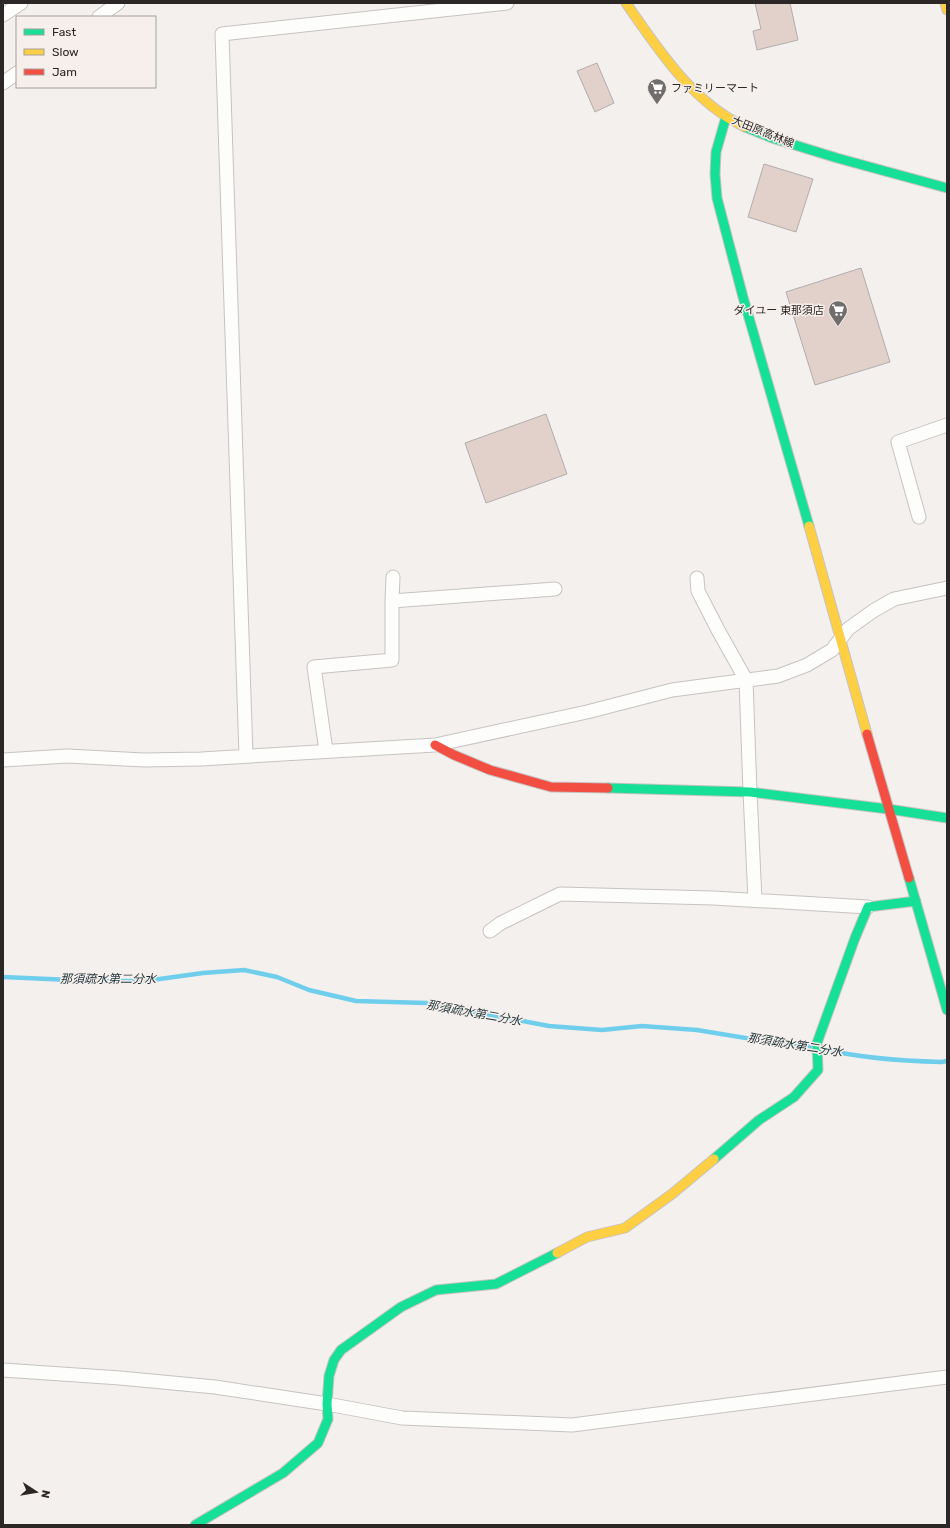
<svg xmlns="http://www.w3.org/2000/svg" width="950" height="1528" viewBox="0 0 950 1528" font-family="Rubik,'Noto Sans JP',sans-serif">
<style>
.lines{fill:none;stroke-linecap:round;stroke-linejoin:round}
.stream{stroke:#6fceec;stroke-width:4.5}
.building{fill:#e2d1cb;stroke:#b1adac}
.street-casing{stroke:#c6c3c2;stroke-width:15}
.fast-casing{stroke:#c6c3c2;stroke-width:11}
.slow-casing{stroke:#c6c3c2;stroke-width:11}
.jam-casing{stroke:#c6c3c2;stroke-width:11}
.street{stroke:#fdfdfc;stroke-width:13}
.fast{stroke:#16e098;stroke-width:9}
.slow{stroke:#ffcf43;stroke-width:9}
.jam{stroke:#f24e42;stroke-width:9}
.labels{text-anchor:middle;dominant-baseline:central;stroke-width:3;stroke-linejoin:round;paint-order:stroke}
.poi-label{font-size:11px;fill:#2a2726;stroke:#f7efeb;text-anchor:start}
.street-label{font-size:11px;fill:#2a2726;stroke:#f7efeb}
.water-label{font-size:12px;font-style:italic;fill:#1d333b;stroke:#f7efeb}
</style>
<rect width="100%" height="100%" fill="#f4f0ee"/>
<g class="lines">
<!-- stream -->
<path class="stream" d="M3,977l90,4h52l58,-8 41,-3 33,7 32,13 47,11 70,2 123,23 53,4 40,-4 55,4 73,12 22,1 21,4
M822,1049c39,9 79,12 119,13l6,-1"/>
</g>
<!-- building -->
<path class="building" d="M755,3h35l8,37 -41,10 -4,-19 8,-2z
M597,63l17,40 -19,9 -18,-41z
M764,164l49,15 -17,53 -48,-15z
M861,268l29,94 -75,23 -29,-93z
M546,414l21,60 -81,29 -21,-60z"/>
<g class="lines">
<defs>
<path id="street" d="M3,15l18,-12
M99,17l19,-14
M3,83l14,-10
M919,517l-21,-75 49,-17
M697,578l1,13 20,39 28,50 4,112 5,108
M392,601l163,-12
M326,751l-12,-84 78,-7v-59l1,-24
M246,756l-24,-722 285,-31
M3,760l64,-4 77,4 57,-1 234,-14 152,-33 85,-22 106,-14 29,-11 25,-15 16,-21 25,-18 21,-12 53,-11
M490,931l11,-8 59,-29 153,4 155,9
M3,1370l117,8 95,9 112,17 75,14 170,7 375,-48"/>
<path id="fast" d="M726,117l-10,35 -1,22 2,24 26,99 66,229
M745,127l27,11 65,20 110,30
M608,788l142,4 138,17 59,9
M909,878l38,132
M714,1159l45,-39 35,-23 24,-27 -1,-27 38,-105 13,-31 48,-6
M195,1525l88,-52 35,-30 10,-24 -1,-15 2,-28 5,-16 7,-10 60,-43 35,-17 60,-6 61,-31"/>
<path id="slow" d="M626,3c32,46 66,99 119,124
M945,3l2,7
M809,526l58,208
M557,1253l30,-16 38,-9 47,-34 42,-35"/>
<path id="jam" d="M867,734l42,144
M435,745l19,10 36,15 61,17 57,1"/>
</defs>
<!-- street casing -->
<use href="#street" class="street-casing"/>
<!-- fast casing -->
<use href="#fast" class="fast-casing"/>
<!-- slow casing -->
<use href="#slow" class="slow-casing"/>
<!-- jam casing -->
<use href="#jam" class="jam-casing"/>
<!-- street -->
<use href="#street" class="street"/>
<!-- fast -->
<use href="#fast" class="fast"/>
<!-- slow -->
<use href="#slow" class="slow"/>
<!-- jam -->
<use href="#jam" class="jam"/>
</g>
<!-- icons -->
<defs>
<symbol id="supermarket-pin" viewBox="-11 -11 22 30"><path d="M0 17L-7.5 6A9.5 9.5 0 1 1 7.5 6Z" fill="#716d6c" stroke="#f7efeb"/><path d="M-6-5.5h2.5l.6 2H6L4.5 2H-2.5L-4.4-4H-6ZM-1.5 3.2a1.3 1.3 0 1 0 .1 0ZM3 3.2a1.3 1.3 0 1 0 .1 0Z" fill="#fff"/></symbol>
</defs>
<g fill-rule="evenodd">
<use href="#supermarket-pin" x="646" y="77" width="22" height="30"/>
<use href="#supermarket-pin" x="827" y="299" width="22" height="30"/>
</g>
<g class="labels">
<!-- poi labels -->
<g class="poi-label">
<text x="671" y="88">ファミリーマート</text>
<text x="824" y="310" text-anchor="end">ダイユー 東那須店</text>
</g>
<!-- street labels -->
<g class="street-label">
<text transform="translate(763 132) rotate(22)">大田原高林線</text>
</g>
<!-- water labels -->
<g class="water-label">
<text x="108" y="979">那須疏水第二分水</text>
<text transform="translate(474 1013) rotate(10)">那須疏水第二分水</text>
<text transform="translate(795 1045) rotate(9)">那須疏水第二分水</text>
</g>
</g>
<!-- border -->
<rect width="950" height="1528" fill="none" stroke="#2a2726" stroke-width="8"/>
<!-- legend -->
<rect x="16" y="16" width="140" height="72" fill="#f7efeb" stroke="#a59f9c"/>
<rect x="24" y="29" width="20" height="6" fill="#16e098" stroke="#a59f9c"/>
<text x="52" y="36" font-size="12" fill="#2a2726">Fast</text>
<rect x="24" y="49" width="20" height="6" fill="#ffcf43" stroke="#a59f9c"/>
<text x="52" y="56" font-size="12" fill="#2a2726">Slow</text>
<rect x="24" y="69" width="20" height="6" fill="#f24e42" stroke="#a59f9c"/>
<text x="52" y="76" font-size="12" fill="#2a2726">Jam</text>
<!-- north arrow -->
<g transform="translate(36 1492) rotate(102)" stroke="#f7efeb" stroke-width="3" paint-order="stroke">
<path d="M0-3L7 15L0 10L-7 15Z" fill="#2a2726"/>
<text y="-6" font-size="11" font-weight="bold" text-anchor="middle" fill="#2a2726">N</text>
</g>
</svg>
